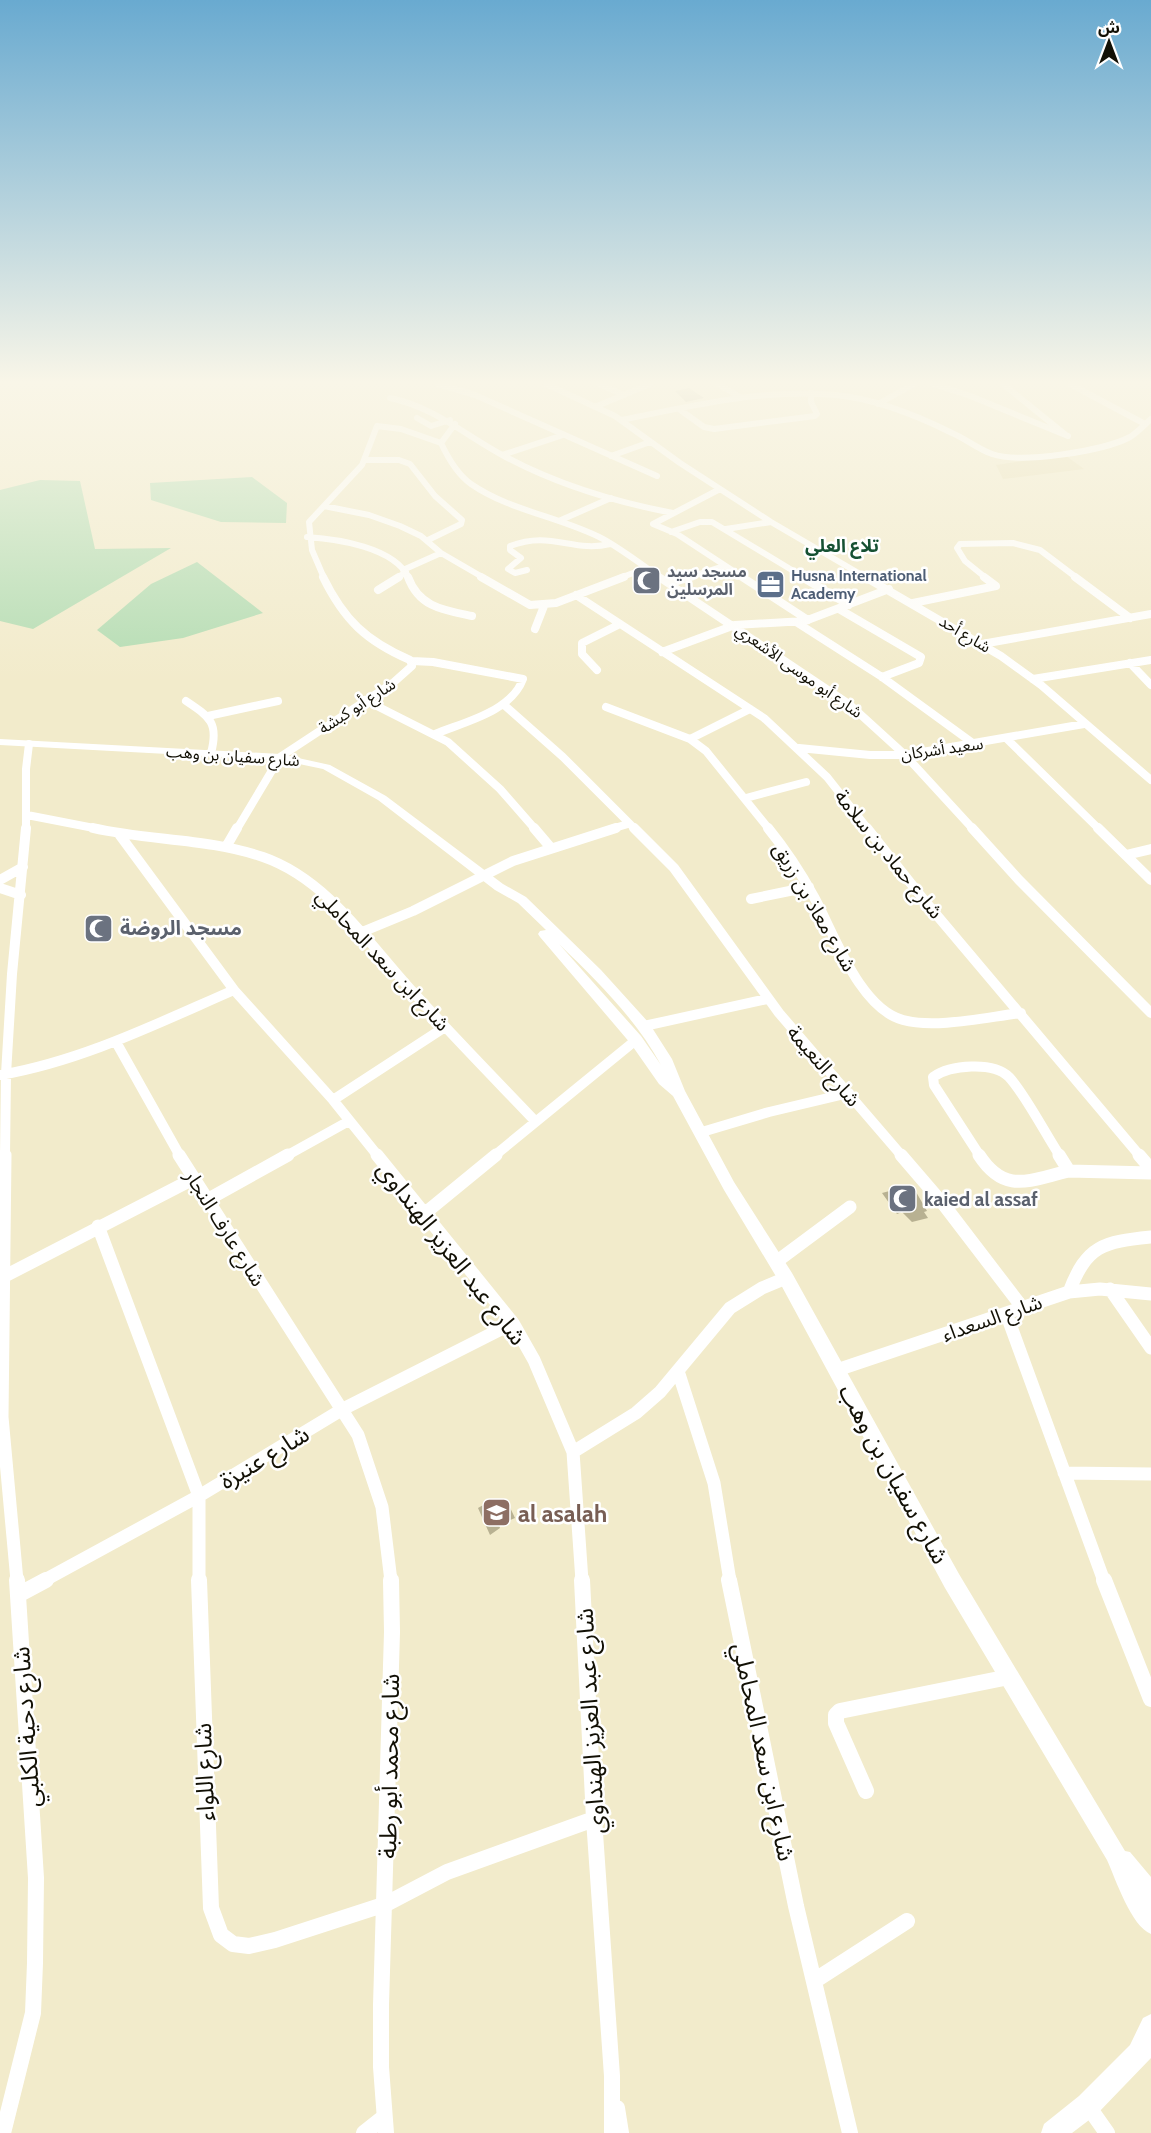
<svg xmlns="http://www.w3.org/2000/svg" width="1151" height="2133" viewBox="0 0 1151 2133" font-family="Cabin,'Noto Sans Arabic',sans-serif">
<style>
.built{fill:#eae1b9}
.green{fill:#b3dcb2}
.building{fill:#b8b192}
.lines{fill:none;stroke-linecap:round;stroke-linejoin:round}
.minor-far4{stroke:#fff;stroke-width:6}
.minor-far3{stroke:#fff;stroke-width:8}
.minor-far2{stroke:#fff;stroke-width:10}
.minor-far1{stroke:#fff;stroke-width:13}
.minor{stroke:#fff;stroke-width:16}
.tertiary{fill:#fff;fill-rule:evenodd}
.labels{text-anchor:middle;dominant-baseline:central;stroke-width:5;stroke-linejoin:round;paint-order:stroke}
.far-worship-label{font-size:16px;font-weight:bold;fill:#5b616d;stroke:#fff;text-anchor:start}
.far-service-label{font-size:16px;font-weight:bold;fill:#4e5e75;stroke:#fff;text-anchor:start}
.far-street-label{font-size:16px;fill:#121005;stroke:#fff}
.far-neighbourhood-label{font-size:18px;font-weight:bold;fill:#165133;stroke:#fff}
.street-label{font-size:20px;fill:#121005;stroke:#fff}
.worship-label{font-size:20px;font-weight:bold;fill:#5b616d;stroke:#fff;text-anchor:start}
.near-street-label{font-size:24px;fill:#121005;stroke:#fff}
.near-education-label{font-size:24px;font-weight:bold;fill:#785e54;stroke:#fff;text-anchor:start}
</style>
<rect width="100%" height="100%" fill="#f2ebcb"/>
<!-- built -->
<path class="built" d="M1065,455l19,14 -81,10 -7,-14z"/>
<!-- green -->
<path class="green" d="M252,477l35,26 -1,20 -65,-1 -70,-22 -1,-17z
M40,480l40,1 15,68 76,-1 -138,81 -33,-8v-131z
M197,562l66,51 -80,25 -63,9 -23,-17 54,-46z"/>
<!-- building -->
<path class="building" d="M689,388l15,10 -18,4 -11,-11z
M912,1185l15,26 -3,1 4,6 -16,4 -10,-10 -5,2 -15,-21z
M506,1499l9,19 -16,7 1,3 -10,7 -12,-27 14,-8 3,4z"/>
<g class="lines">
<!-- minor-far4 -->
<path class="minor-far4" d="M438,384l37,11 182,81
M546,384l69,32 65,47 91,59 96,56
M599,384l25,11
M718,384l22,13
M933,384l35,11 100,41
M1003,384l63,51
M1070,384l75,40
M390,398c44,9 75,37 114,58 52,28 111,46 169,57
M878,404l36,-20
M597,406l53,-22
M679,409l25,18 10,2 101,-13 2,-2 -6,-12v-9
M417,418l14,8 19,-6
M621,420c71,-14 143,-32 215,-25 41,4 80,20 116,38 14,6 26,16 40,21 29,10 112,-3 138,-17 8,-5 14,-12 21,-18
M455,424l-14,19c7,15 16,31 30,41 39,27 90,33 132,55 20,11 39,26 58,39
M502,455l61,-20
M611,456l39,-14
M365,460h34l11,4 25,32 27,24 -1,4 -33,16
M720,489l-67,35 24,10 67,44
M324,506l45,9 31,11 21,10 20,17 43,25
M561,520l50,-22
M726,529l45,-7
M671,532l29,-10h12l93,56
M307,537c30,2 87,10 102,41
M403,570l38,-17
M527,570l-12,3 -7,-4 13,-11 -11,-8v-4c41,-16 63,7 100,-2
M324,578l-12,-28 -3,-28 53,-57 15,-39 24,3 40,14
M397,578l9,-6
M620,578l26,-10
M686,578l38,-12
M986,578l-21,-17 -8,-13 3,-4 53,-1 27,7 37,28"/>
<!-- minor-far3 -->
<path class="minor-far3" d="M408,577c11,30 35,33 64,39
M481,577l49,28 26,-2 68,-26
M659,577l190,127 56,51 68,74
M742,577l66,43
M802,577l47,28
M865,577l136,79 40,29 110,95
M1075,577l55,41
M671,583l20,-6
M378,590l21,-13
M576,595l188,123 63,59 41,52
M913,603l83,-17 -12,-9
M839,609l82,48 -2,6 -37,14
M796,622l86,55 92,67
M535,629l9,-23
M982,644l169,-30
M662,652l73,-27 70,-4 84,-32
M412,661l21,1 90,17c-12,33 -59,43 -88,55
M1130,663l21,22
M597,670l-15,-16v-11l38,-19
M1033,679l118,-19
M365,700l83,42 52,47 35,40
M186,701c24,16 33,22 25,52
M503,704l60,53 72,72
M606,707l84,32 16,12 63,78
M208,716l70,-15
M690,739l60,-30
M1007,739l92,90
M799,748l71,7h35l179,-31
M746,798l60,-16
M27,815l72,14
M26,829v-60l3,-25
M237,829l43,-72 114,-75 18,-16 -2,-6c-44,-19 -66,-40 -87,-83
M611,829l17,-5"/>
<!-- minor-far2 -->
<path class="minor-far2" d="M93,828c56,13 115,10 170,29 64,22 106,87 150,135 40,44 81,86 122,129
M534,828l17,20
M634,828l40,40 105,145 123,143
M768,828c17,21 33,45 46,69 20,36 45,111 89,123 32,9 84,-3 118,-7
M867,828l57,72 216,256
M972,828l47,52 132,133
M1098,828l53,52
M119,834l115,156 99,110 45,56
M226,847l11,-19
M1126,855l25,-6
M0,880l23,-13
M0,888l21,7
M751,899l58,-12
M362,932l51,-21 100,-50 103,-33
M644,1026l123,-27
M116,1042l64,114
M0,1075c82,-14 158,-52 234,-85
M333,1100l112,-73
M702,1132l67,-20 80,-19
M5,1156l1,-82 6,-100 14,-146
M286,1156l63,-35
M494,1156l142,-116
M980,1156l-46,-71 -1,-8c17,-12 60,-16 76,0 16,17 37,58 51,79"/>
<!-- minor-far1 -->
<path class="minor-far1" d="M5,1155l-3,262 15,164
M179,1155l179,280 24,72 9,74
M377,1155l136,168 21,37 39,92 9,129
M901,1155l43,50 78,102
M979,1155c26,40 50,25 90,16
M1059,1155l10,16
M1139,1155l12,14
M1069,1171l82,2
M207,1200l81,-45
M424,1214l72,-59
M98,1226l101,270v85
M776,1262l74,-55
M3,1277l190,-98
M1110,1289l41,59
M1069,1292c18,-47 34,-50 82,-55
M1006,1313l98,268
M837,1370l232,-78 31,-3 51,5
M678,1371l36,112 16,98
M573,1452l63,-39 24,-21 70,-84 32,-20 24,-10
M1064,1473l87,1
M43,1581l156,-85 144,-87 170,-86"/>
<!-- minor -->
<path class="minor" d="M199,1580l12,328 10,27 12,9 16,2 26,-6 111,-36 61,-32 147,-53
M582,1580l12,239 18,257v57
M729,1580l67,326 54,227
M1104,1580l47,119
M18,1595l28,-15
M866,1791l-30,-68v-8l4,-4 169,-34
M814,1981l93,-60
M1088,2106l19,27
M617,2108l4,25
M3,2133l30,-120 2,-50 1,-85 -19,-298
M364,2133l19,-15
M386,2133l-5,-66v-62l11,-373 -1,-52"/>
<!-- tertiary -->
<path class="tertiary" d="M0,739l280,15 50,11 56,31 117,88 23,13 75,73 48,53 23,36 13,32 49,91 58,91 167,301 166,277 5,1 21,25v57c-20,-8 -35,-54 -44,-74l-162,-272 -165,-305 -56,-93 -51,-94 -14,-12 -28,-40 -91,-107 -2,-3 2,-3 6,-1 -28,-27 -23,-13 -117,-90 -55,-31 -43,-9 -280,-15zM559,944c38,37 77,75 102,121l-20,-29z
M1151,2014v44l-54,56 -25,19h-31l3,-9 35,-28 51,-51 13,-27z"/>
</g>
<!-- sky -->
<linearGradient id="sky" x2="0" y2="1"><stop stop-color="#69aad0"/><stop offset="0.56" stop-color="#f9f6e8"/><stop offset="1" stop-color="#f9f6e8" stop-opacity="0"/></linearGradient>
<rect width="1151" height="683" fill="url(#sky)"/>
<!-- icons -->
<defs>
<symbol id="mosque-square" viewBox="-11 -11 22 22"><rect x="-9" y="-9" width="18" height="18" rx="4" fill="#6b7280" stroke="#fff"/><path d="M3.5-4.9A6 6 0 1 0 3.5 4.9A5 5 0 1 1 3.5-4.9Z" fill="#fff"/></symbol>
<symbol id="office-square" viewBox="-11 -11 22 22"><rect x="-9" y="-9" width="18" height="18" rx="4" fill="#5c6f8a" stroke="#fff"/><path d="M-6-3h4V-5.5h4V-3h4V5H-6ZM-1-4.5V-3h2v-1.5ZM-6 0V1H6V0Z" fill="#fff"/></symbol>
<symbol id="school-square" viewBox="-11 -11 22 22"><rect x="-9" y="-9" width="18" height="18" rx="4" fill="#8d6e63" stroke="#fff"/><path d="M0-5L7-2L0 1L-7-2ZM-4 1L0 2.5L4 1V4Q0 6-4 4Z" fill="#fff"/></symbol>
</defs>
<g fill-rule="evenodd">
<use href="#mosque-square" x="630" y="564" width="33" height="33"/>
<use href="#office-square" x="754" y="568" width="33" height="33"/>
<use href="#mosque-square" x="82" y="912" width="33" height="33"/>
<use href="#mosque-square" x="886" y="1182" width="33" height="33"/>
<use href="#school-square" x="480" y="1496" width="33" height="33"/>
</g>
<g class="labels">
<!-- far-worship labels -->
<g class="far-worship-label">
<text x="667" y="571">مسجد سيد<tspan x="667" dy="18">المرسلين</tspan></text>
</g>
<!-- far-service labels -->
<g class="far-service-label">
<text x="791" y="575">Husna International<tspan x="791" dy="18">Academy</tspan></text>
</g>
<!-- far-street labels -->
<g class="far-street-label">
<text transform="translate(965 634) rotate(31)">شارع أحد</text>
<text transform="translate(799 671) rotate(35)">شارع أبو موسى الأشعري</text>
<text transform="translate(357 706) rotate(-33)">شارع أبو كبشة</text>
<text transform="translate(942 749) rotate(-8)">سعيد أشركان</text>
<text transform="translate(233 756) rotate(4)">شارع سفيان بن وهب</text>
</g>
<!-- far-neighbourhood labels -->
<g class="far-neighbourhood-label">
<text x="842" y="546">تلاع العلي</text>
</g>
<!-- street labels -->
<g class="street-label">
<text transform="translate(889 854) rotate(51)">شارع حماد بن سلامة</text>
<text transform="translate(815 907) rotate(60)">شارع معاذ بن زريق</text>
<text transform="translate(383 960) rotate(47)">شارع ابن سعد المحاملي</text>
<text transform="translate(824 1066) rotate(49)">شارع النعيمة</text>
<text transform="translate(225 1228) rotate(58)">شارع عارف النجار</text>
<text transform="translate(992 1318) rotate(-19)">شارع السعداء</text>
</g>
<!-- worship labels -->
<g class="worship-label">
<text x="120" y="928">مسجد الروضة</text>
<text x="924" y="1199">kaied al assaf</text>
</g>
<!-- near-street labels -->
<g class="near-street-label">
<text transform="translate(452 1253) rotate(52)">شارع عبد العزيز الهنداوي</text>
<text transform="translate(264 1457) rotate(-31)">شارع عنيزة</text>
<text transform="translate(894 1474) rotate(61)">شارع سفيان بن وهب</text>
<text transform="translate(590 1721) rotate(-93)">شارع عبد العزيز الهنداوي</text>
<text transform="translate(26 1727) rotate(-94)">شارع دحية الكلبي</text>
<text transform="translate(764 1752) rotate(78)">شارع ابن سعد المحاملي</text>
<text transform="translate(389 1766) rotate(-89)">شارع محمد أبو رطبة</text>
<text transform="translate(204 1772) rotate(-92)">شارع اللواء</text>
</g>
<!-- near-education labels -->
<g class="near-education-label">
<text x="518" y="1513">al asalah</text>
</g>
</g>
<!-- north arrow -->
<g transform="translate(1109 42)" stroke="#ffffff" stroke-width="4.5" paint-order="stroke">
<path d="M0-4.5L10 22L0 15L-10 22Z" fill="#121005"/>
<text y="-9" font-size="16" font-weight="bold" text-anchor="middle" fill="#121005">ش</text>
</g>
</svg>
